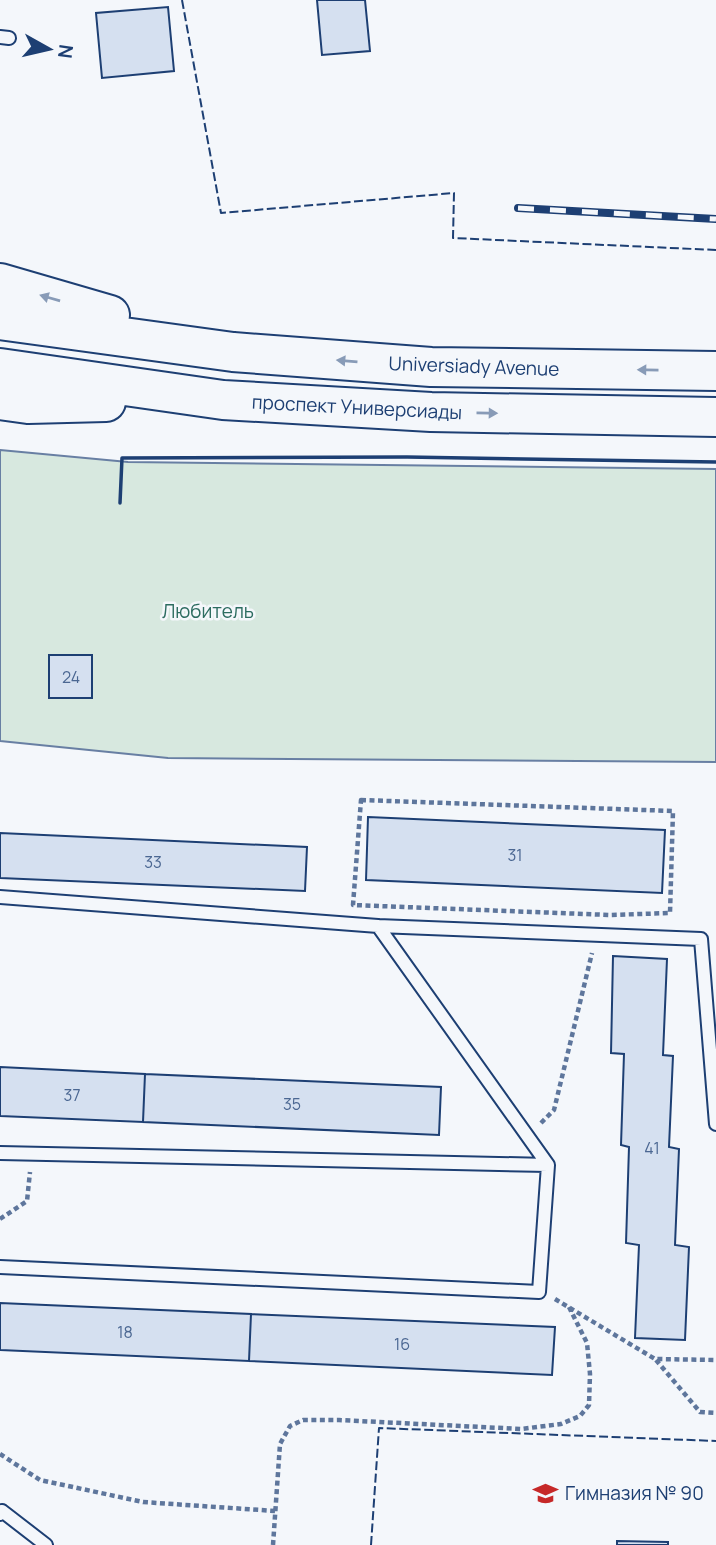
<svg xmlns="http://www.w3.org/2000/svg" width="716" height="1545" viewBox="0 0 716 1545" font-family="Manrope,sans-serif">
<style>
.green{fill:#d7e8df;stroke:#687fa3;stroke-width:2}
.building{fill:#d5e0f0;stroke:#1d3f73;stroke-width:2}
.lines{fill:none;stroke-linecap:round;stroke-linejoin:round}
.service-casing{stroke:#1d3f73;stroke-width:16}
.primary-casing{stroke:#1d3f73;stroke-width:42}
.path{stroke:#5e769c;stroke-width:4.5;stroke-dasharray:5 3.5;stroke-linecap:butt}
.service{stroke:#f4f7fb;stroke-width:12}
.primary{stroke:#f4f7fb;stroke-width:38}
.rail-casing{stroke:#1d3f73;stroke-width:8}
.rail{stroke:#f4f7fb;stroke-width:5;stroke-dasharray:16;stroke-linecap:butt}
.fence{stroke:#1d3f73;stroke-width:2;stroke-dasharray:9 3.5;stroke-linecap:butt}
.wall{stroke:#1d3f73;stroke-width:3.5}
.oneway{fill:#889bb7}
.labels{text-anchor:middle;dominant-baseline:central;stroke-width:5;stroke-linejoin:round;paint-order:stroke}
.number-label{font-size:16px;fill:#4b6792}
.street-label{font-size:19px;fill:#1d3f73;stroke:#f4f7fb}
.park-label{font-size:19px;fill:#2c6c60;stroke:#f4f7fb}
.poi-label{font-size:19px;fill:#1d3f73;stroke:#f4f7fb;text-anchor:start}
</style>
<rect width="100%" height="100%" fill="#f4f7fb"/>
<!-- green -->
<path class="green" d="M0,450l128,12 588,7v293l-548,-4 -168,-17z"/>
<!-- building -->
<path class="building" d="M317,0h48l5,51 -48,4z
M168,7l6,64 -72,7 -6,-65z
M49,655h43v43h-43z
M368,817l297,13 -3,63 -296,-13z
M0,833l307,14 -2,44 -305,-13z
M613,956l54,3 -4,96 10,1 -4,91 10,2 -4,96 14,2 -4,93 -50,-2 4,-93 -13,-2 3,-96 -8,-2 3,-91 -13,-1z
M0,1067l145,7 -2,48 -143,-6z
M145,1074l296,13 -2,48 -296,-13z
M0,1303l251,11 -2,47 -249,-11z
M251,1314l304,13 -3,48 -303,-14z
M617,1541l51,1v3h-51z"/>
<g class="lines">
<defs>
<path id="service" d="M0,37l9,1
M0,897l378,29 323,13 15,185
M378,926l170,239
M0,1153l548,12 -9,127 -539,-25
M0,1514l2,-3 44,34"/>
<path id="primary" d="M0,283l110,32
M0,320l233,32 198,15 285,4
M0,368l223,32 208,12 285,5
M0,400l28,4 78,-2"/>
</defs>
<!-- service casing -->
<use href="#service" class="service-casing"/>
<!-- primary casing -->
<use href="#primary" class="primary-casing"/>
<!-- path -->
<path class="path" d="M361,800l312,11 -3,102 -60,2 -257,-10z
M541,1123l13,-13 38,-157
M0,1219l27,-18 3,-29
M555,1299l100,60 61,1
M656,1360l44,52 16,1
M0,1454l40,26 103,22 132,9
M273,1545l7,-101 10,-18 13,-6h36l182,9 40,-5 19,-8 9,-11 1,-31 -3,-31 -18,-36"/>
<!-- service -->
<use href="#service" class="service"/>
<!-- primary -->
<use href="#primary" class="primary"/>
<defs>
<path id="rail" d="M518,208l198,11"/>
</defs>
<!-- rail casing -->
<use href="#rail" class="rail-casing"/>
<!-- rail -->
<use href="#rail" class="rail"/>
<!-- fence -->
<path class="fence" d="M182,0l39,213 233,-20 -1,45 263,12
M371,1545l8,-117 337,13"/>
<!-- wall -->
<path class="wall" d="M120,503l2,-45 285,-1 309,5"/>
</g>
<!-- one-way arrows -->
<defs><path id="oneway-solid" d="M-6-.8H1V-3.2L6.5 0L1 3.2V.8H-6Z" transform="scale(1.75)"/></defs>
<g class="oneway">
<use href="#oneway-solid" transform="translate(50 298) rotate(-164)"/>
<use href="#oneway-solid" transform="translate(347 361) rotate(-175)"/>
<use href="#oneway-solid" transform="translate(648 370) rotate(-179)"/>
<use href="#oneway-solid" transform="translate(487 413) rotate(1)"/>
</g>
<!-- icons -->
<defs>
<symbol id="school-bare" viewBox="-9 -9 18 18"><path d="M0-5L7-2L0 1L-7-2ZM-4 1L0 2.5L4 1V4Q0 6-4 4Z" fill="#c62828" stroke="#f4f7fb" stroke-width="2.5" paint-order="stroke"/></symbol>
</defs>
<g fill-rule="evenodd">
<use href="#school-bare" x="528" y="1476" width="35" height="35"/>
</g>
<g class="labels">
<!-- number labels -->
<g class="number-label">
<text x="71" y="677">24</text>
<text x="515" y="855">31</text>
<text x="153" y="862">33</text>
<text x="72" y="1095">37</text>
<text x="292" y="1104">35</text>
<text x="652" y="1148">41</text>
<text x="125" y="1332">18</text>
<text x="402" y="1344">16</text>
</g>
<!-- street labels -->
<g class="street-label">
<text transform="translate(474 366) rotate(2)">Universiady Avenue</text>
<text transform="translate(357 407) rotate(3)">проспект Универсиады</text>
</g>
<!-- park labels -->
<g class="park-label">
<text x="208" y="611">Любитель</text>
</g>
<!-- poi labels -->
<g class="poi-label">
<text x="565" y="1493">Гимназия № 90</text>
</g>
</g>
<!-- north arrow -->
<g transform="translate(49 49) rotate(98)" stroke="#f4f7fb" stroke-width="5" paint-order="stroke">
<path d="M0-5L12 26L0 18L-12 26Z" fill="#1d3f73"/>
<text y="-10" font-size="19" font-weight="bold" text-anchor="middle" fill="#1d3f73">N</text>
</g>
</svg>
